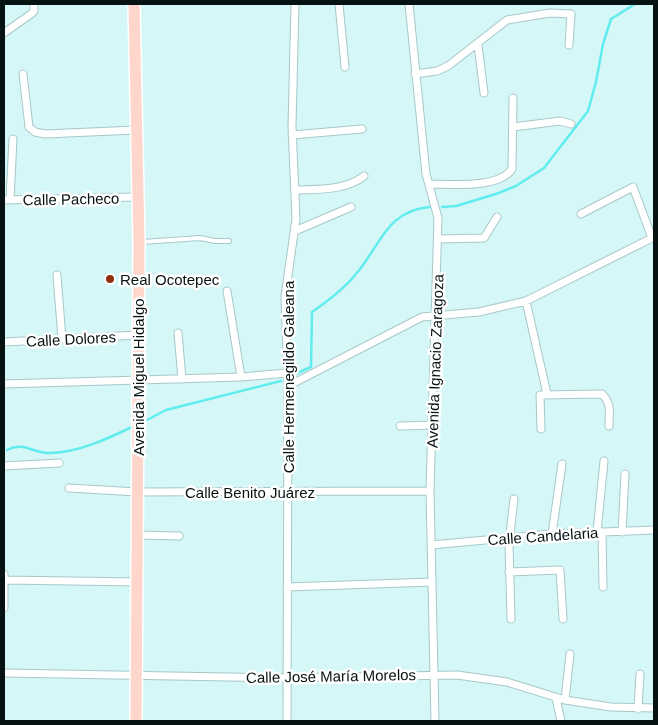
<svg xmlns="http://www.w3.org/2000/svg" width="658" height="725" viewBox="0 0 658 725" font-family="Helvetica,sans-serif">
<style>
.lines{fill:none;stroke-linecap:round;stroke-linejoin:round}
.stream{stroke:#61edee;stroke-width:2.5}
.lane-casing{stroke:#a7c8c8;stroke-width:6}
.street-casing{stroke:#a7c8c8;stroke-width:9}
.primary-casing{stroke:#fff;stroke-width:14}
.lane{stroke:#fff;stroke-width:4}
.street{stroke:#fff;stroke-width:7}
.primary{stroke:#fed6cb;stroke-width:11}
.poi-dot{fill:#952e0f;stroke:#fff;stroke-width:2}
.labels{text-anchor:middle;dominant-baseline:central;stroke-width:5;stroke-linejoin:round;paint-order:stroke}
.street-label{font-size:15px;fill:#071313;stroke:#fff}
.poi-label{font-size:15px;fill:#071313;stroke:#fff;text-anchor:start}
</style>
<rect width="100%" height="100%" fill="#d5f7f7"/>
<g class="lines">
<!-- stream -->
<path class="stream" d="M442,207l14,-1 40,-12 20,-8 28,-18 44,-57 8,-29 7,-38 8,-25 24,-15
M293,375l18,-8 1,-55c16,-11 31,-22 44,-38 24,-28 31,-64 74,-67
M145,421l21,-11 115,-29
M7,450c18,-9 26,4 44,3 28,-1 56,-14 81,-26"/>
<defs>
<path id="lane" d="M142,242l58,-4 15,3h14"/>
<path id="street" d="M339,4l6,63
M409,4l17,170 12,44 -8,273 5,230
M4,33l27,-19 3,-3v-7
M478,45l6,48
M23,74l6,53 6,5 10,2 91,-4
M415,74l22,-3 11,-5 59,-46 43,-7 21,1 -2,31
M513,127l47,-6 11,3
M292,135l70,-6
M430,184c21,0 69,5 82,-15l1,-71
M295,190c23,-1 50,1 69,-14
M4,200l134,-3
M10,200l3,-61
M581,214l52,-27 19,51
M295,231l56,-24
M438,239l46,-1 13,-21
M57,275l5,64
M227,291l14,86
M526,301l21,93
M178,333l4,46
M4,342l134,-7
M4,384l237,-7 46,-4
M288,386l134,-69 57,-5 47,-11 128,-64
M400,426l34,-1
M541,429l-1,-34 62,-1c10,10 7,19 7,32
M4,466l55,-3
M69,488l68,4 293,-1
M597,532l7,-71
M602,532l1,55
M622,532l3,-58
M552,534l10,-70
M138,535l41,1
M431,545l121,-11 102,-4
M509,572l51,-2 3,49
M4,574v34
M4,580l134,2
M287,587l145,-5
M511,619l-2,-76 5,-44
M4,673l283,5 170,-3 50,7 58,18 46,7 43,1
M556,698l5,23
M565,700l5,-46
M638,709l2,-35
M287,721l1,-335 -3,-90 11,-77 -4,-93 3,-122"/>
<path id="primary" d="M134,4l5,238 -3,479"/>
</defs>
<!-- lane casing -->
<use href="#lane" class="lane-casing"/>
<!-- street casing -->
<use href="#street" class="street-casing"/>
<!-- primary casing -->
<use href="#primary" class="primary-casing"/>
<!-- lane -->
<use href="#lane" class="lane"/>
<!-- street -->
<use href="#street" class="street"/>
<!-- primary -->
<use href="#primary" class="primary"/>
</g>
<!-- markers -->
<circle class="poi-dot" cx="110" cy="279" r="5"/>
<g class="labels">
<!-- street labels -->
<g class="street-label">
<text transform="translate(71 199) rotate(-1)">Calle Pacheco</text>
<text transform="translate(71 339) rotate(-3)">Calle Dolores</text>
<text transform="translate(435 361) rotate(-88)">Avenida Ignacio Zaragoza</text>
<text transform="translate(138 377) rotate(-90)">Avenida Miguel Hidalgo</text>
<text transform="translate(288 377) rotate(-90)">Calle Hermenegildo Galeana</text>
<text x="250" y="492">Calle Benito Juárez</text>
<text transform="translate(543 536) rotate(-4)">Calle Candelaria</text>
<text transform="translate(331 676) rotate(-1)">Calle José María Morelos</text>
</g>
<!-- poi labels -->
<g class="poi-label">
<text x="120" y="279">Real Ocotepec</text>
</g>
</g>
<!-- border -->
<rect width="658" height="725" fill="none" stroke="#071313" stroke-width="10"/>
</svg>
